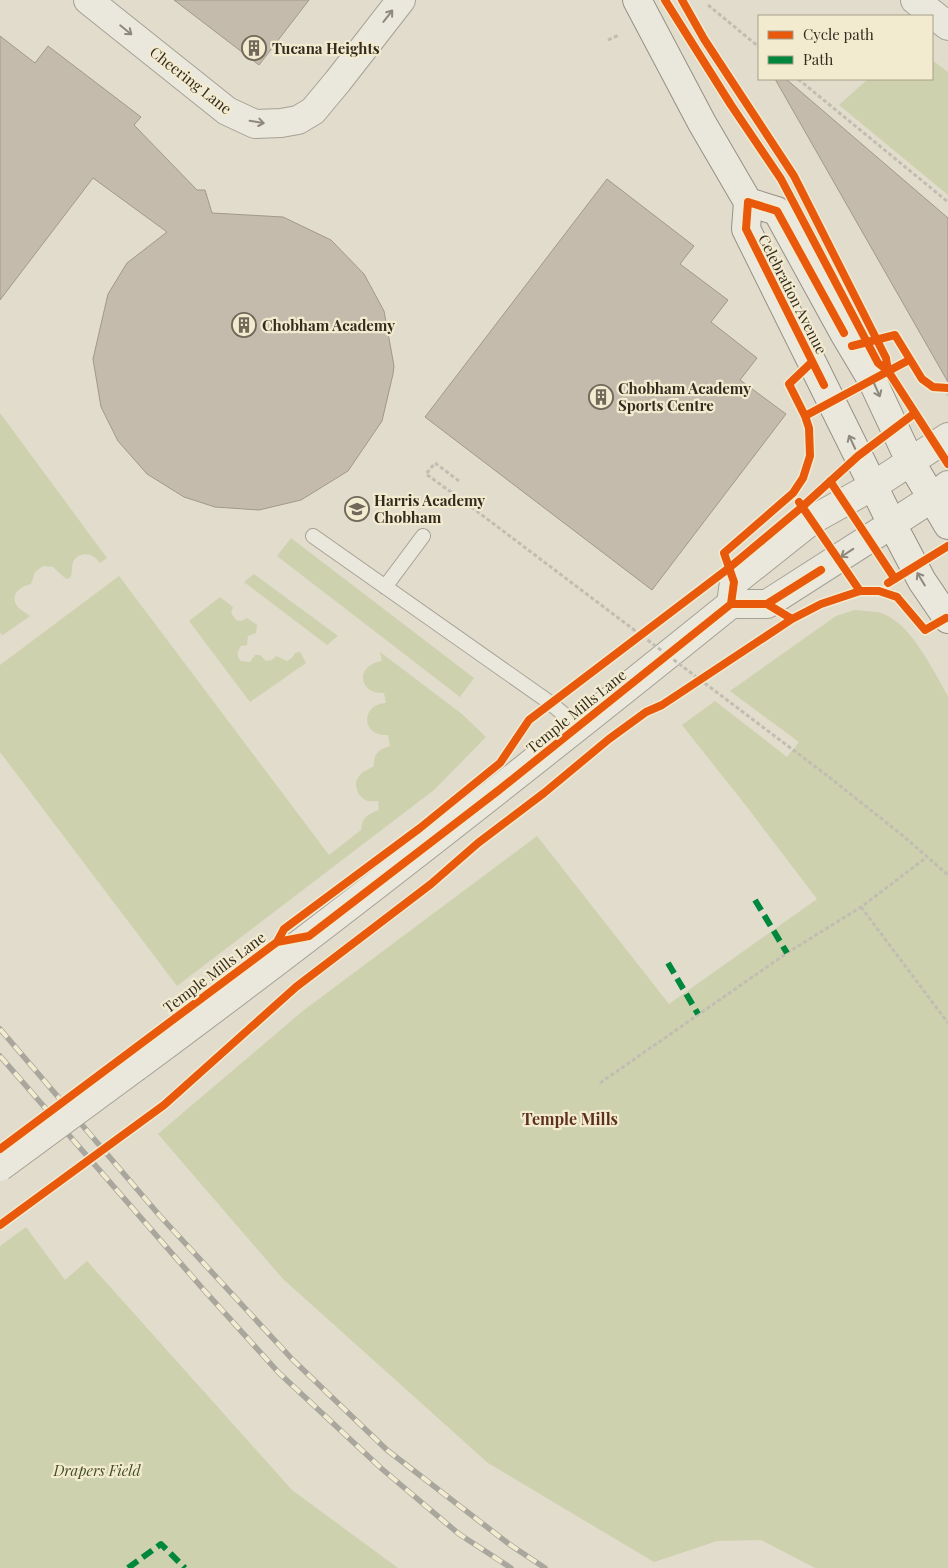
<svg xmlns="http://www.w3.org/2000/svg" width="948" height="1568" viewBox="0 0 948 1568" font-family="'Playfair Display',serif">
<style>
.green{fill:#ced1ae}
.building{fill:#c5bbac;stroke:#a1988b}
.lines{fill:none;stroke-linecap:round;stroke-linejoin:round}
.lane-casing{stroke:#a6a195;stroke-width:16}
.street-casing{stroke:#a6a195;stroke-width:30}
.secondary-casing{stroke:#969084;stroke-width:30}
.path{stroke:#c2bdb3;stroke-width:3;stroke-dasharray:4 2.5;stroke-linecap:butt}
.lane{stroke:#eae7dc;stroke-width:14}
.street{stroke:#eae7dc;stroke-width:28}
.secondary{stroke:#eae7dc;stroke-width:28}
.rail-casing{stroke:#a9a69d;stroke-width:5.5}
.rail{stroke:#f3ebd0;stroke-width:4;stroke-dasharray:11;stroke-linecap:butt}
.street-bridge-casing{stroke:#a6a195;stroke-width:30;stroke-linecap:butt}
.path-bridge{stroke:#c2bdb3;stroke-width:3;stroke-dasharray:4 2.5;stroke-linecap:butt}
.street-bridge{stroke:#eae7dc;stroke-width:28}
.quiet{stroke:#00873e;stroke-width:6;stroke-dasharray:12 6;stroke-linecap:butt}
.cycleway-casing{stroke:#f3ebd0;stroke-width:11}
.cycleway{stroke:#e8590c;stroke-width:8}
.oneway{stroke:#8f887c}
.labels{text-anchor:middle;dominant-baseline:central;stroke-width:4.5;stroke-linejoin:round;paint-order:stroke}
.poi-label{font-size:15px;font-weight:bold;fill:#342a1d;stroke:#f3ebd0;text-anchor:start}
.street-label{font-size:15px;fill:#342a1d;stroke:#f3ebd0}
.park-label{font-size:15px;font-style:italic;fill:#424f25;stroke:#f3ebd0}
.neighbourhood-label{font-size:16px;font-weight:bold;fill:#5e311f;stroke:#f3ebd0}
</style>
<rect width="100%" height="100%" fill="#e1dccb"/>
<!-- green -->
<path class="green" d="M932,60l16,12v123l-109,-90 29,-26h64z
M0,413l107,145 -7,5c-6,-10 -21,-13 -27,-1 -2,6 0,11 -3,16l-4,1 -13,-12 -10,-1 -8,6 -4,12c-12,2 -23,13 -12,24 3,3 7,5 11,8l-27,19 -3,-2z
M291,538l183,140 -14,19 -183,-141z
M254,574l84,62 -11,9 -83,-63z
M119,576l210,279 32,-25c1,-12 6,-16 18,-20l-1,-9c-4,0 -9,1 -13,-1 -8,-5 -13,-17 -5,-25 3,-4 10,-6 14,-9 -1,-12 5,-17 16,-20l-2,-11c-27,2 -28,-31 -2,-32l-2,-10c-24,2 -31,-27 -2,-32l-2,-9 82,62 24,23 -52,53 -257,196 -177,-234v-87z
M220,597l13,10 -2,6 5,7 5,1 6,-3 10,7 -1,8 -8,3 -1,9 -6,1c-4,5 -5,11 0,15l9,1 5,-7h5l6,6 6,-1 4,-4 11,5 5,-3 3,-5 5,-1 6,11 -56,39 -61,-81z
M854,610c8,1 16,1 24,2 32,8 54,57 70,84v872h-133l-54,-28 -44,1 -63,21 -166,-99 -205,-184 -125,-145 146,-124 233,-174 132,168 148,-105 -70,-92 -65,-82 33,-24 72,56 12,-15 -69,-51 106,-75z
M26,1227l39,53 22,-19 205,229 106,78h-398v-322z"/>
<!-- building -->
<path class="building" d="M174,0h135l-50,65z
M0,36l35,27 13,-17 93,71 -7,8 63,65h8l7,23 71,4 48,23 33,34 20,37 10,55 -1,8 -11,47 -34,50 -47,29 -42,10 -44,-3 -31,-10 -37,-23 -29,-33 -17,-34 -8,-48 15,-65 19,-31 40,-31 -74,-54 -93,122z
M775,79h11l162,139v164z
M607,179l87,67 -14,18 48,36 -17,22 46,36 -17,22 46,34 -134,176 -227,-173z"/>
<g class="lines">
<defs>
<path id="lane" d="M313,536l236,166 29,24
M385,587l38,-51"/>
<path id="street" d="M88,0l139,111 28,13 26,-1 17,-3 15,-9 25,-30 63,-81
M915,0l33,26
M731,604l3,-22 78,-62 61,-34 75,-49
M136,1067c202,-149 399,-305 595,-463h36l125,-80 40,-26 16,-13"/>
<path id="secondary" d="M637,0l65,123 46,79 -2,27 146,295 30,57 26,38
M748,202l29,9 67,122 28,47 38,81 38,64"/>
</defs>
<!-- lane casing -->
<use href="#lane" class="lane-casing"/>
<!-- street casing -->
<use href="#street" class="street-casing"/>
<!-- secondary casing -->
<use href="#secondary" class="secondary-casing"/>
<!-- path -->
<path class="path" d="M708,5l51,42
M608,40l11,-5
M798,79l150,123
M944,388l4,7
M459,481l-24,-18 -9,11 40,29
M829,777l73,58 46,40
M861,907l87,116
M600,1083l187,-130 74,-46 66,-50"/>
<!-- lane -->
<use href="#lane" class="lane"/>
<!-- street -->
<use href="#street" class="street"/>
<!-- secondary -->
<use href="#secondary" class="secondary"/>
<defs>
<path id="rail" d="M0,1029l160,187 132,143 95,91 122,94 36,24
M0,1056l203,233 76,84 103,96 77,65 52,34"/>
</defs>
<!-- rail casing -->
<use href="#rail" class="rail-casing"/>
<!-- rail -->
<use href="#rail" class="rail"/>
<defs>
<path id="street-bridge" d="M0,1167l136,-100"/>
</defs>
<!-- street-bridge casing -->
<use href="#street-bridge" class="street-bridge-casing"/>
<!-- path-bridge -->
<path class="path-bridge" d="M466,503l363,274"/>
<!-- street-bridge -->
<use href="#street-bridge" class="street-bridge"/>
<!-- quiet -->
<path class="quiet" d="M755,900l32,53
M668,963l30,51
M128,1568l33,-24 24,24"/>
<defs>
<path id="cycleway" d="M665,0l66,105 50,74 97,184 10,8 60,93
M682,0l22,39 90,137 92,182 2,13
M852,346l43,-11 27,44 11,8 15,1
M824,385l-78,-156 2,-27 29,9 67,122
M805,416l104,-56
M830,481l65,98
M799,502l61,89
M888,583l60,-37
M897,597l28,33 21,-12
M731,604l3,-22 -10,-29 69,-60 10,-15 7,-22 -1,-28 -4,-12 -16,-32 23,-22
M767,604l54,-34
M277,942l7,-13 136,-101 80,-65 29,-43 200,-152 73,-61 56,-51 57,-43
M0,1149l277,-207 32,-6 190,-146 232,-186h36l25,15
M0,1225l164,-120 132,-118 135,-103 47,-41 66,-50 65,-54 37,-27 16,-7 130,-86 29,-15 39,-13h19l18,6"/>
</defs>
<!-- cycleway casing -->
<use href="#cycleway" class="cycleway-casing"/>
<!-- cycleway -->
<use href="#cycleway" class="cycleway"/>
</g>
<!-- one-way arrows -->
<defs><path id="oneway-shaft" d="M-6 0H5M1.5-3L5.5 0L1.5 3" fill="none" stroke-width="1.6" stroke-linecap="round" stroke-linejoin="round" transform="scale(1.25)"/></defs>
<g class="oneway">
<use href="#oneway-shaft" transform="translate(388 16) rotate(-52)"/>
<use href="#oneway-shaft" transform="translate(126 30) rotate(39)"/>
<use href="#oneway-shaft" transform="translate(257 122) rotate(9)"/>
<use href="#oneway-shaft" transform="translate(877 390) rotate(66)"/>
<use href="#oneway-shaft" transform="translate(852 442) rotate(-115)"/>
<use href="#oneway-shaft" transform="translate(847 553) rotate(147)"/>
<use href="#oneway-shaft" transform="translate(921 579) rotate(-121)"/>
</g>
<!-- icons -->
<defs>
<symbol id="building-ring" viewBox="-11 -11 22 22"><circle r="9.5" fill="#f3ebd0" stroke="#71685a" stroke-width="1.5"/><path d="M-4-6H4V6H1V3H-1V6H-4ZM-2.5-4.3h1.7v1.8h-1.7ZM.8-4.3h1.7v1.8H.8ZM-2.5-1h1.7V.8h-1.7ZM.8-1h1.7V.8H.8Z" fill="#71685a"/></symbol>
<symbol id="school-ring" viewBox="-11 -11 22 22"><circle r="9.5" fill="#f3ebd0" stroke="#71685a" stroke-width="1.5"/><path d="M0-5L7-2L0 1L-7-2ZM-4 1L0 2.5L4 1V4Q0 6-4 4Z" fill="#71685a"/></symbol>
</defs>
<g fill-rule="evenodd">
<use href="#building-ring" x="240" y="34" width="28" height="28"/>
<use href="#building-ring" x="230" y="311" width="28" height="28"/>
<use href="#building-ring" x="587" y="383" width="28" height="28"/>
<use href="#school-ring" x="343" y="495" width="28" height="28"/>
</g>
<g class="labels">
<!-- poi labels -->
<g class="poi-label">
<text x="272" y="48">Tucana Heights</text>
<text x="262" y="325">Chobham Academy</text>
<text x="618" y="388">Chobham Academy<tspan x="618" dy="17">Sports Centre</tspan></text>
<text x="374" y="500">Harris Academy<tspan x="374" dy="17">Chobham</tspan></text>
</g>
<!-- street labels -->
<g class="street-label">
<text transform="translate(191 80) rotate(38)">Cheering Lane</text>
<text transform="translate(793 294) rotate(63)">Celebration Avenue</text>
<text transform="translate(576 711) rotate(-39)">Temple Mills Lane</text>
<text transform="translate(214 972) rotate(-37)">Temple Mills Lane</text>
</g>
<!-- park labels -->
<g class="park-label">
<text x="97" y="1470">Drapers Field</text>
</g>
<!-- neighbourhood labels -->
<g class="neighbourhood-label">
<text x="570" y="1118">Temple Mills</text>
</g>
</g>
<!-- legend -->
<rect x="758" y="15" width="175" height="65" fill="#f3ebd0" stroke="#a79e88"/>
<rect x="768" y="31" width="25" height="8" fill="#e8590c" stroke="#a79e88"/>
<text x="803" y="40" font-size="15" fill="#342a1d">Cycle path</text>
<rect x="768" y="56" width="25" height="8" fill="#00873e" stroke="#a79e88"/>
<text x="803" y="65" font-size="15" fill="#342a1d">Path</text>
</svg>
